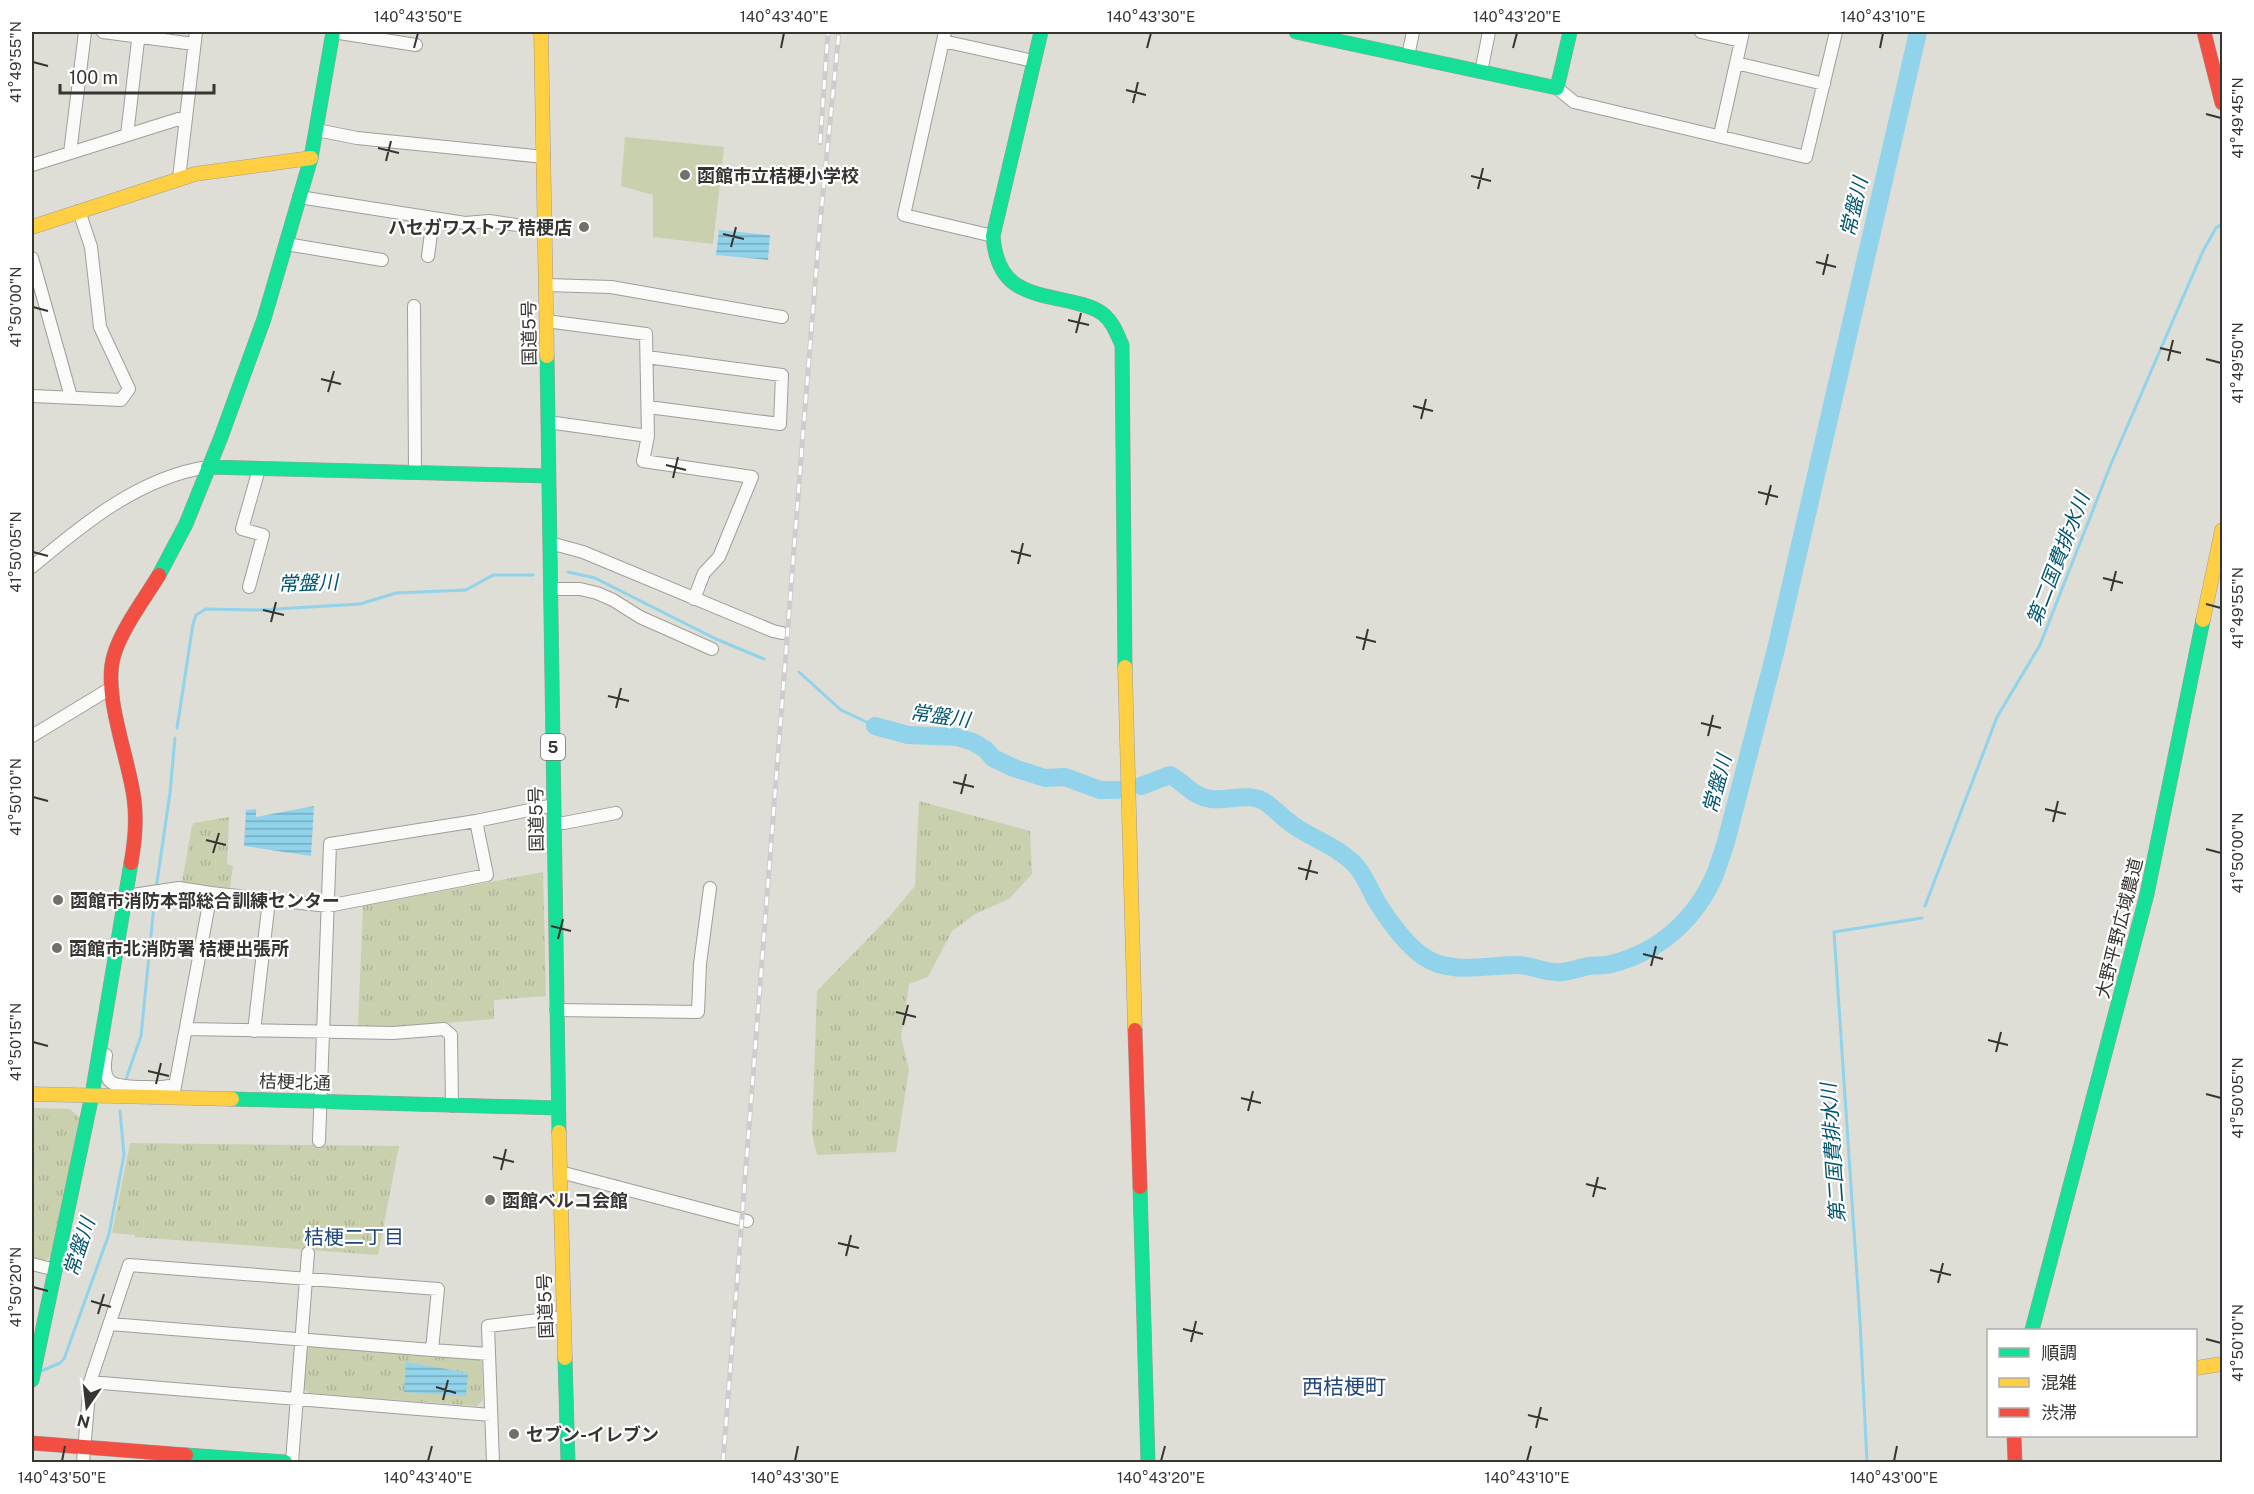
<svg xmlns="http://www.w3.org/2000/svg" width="2254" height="1494" viewBox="0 0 2254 1494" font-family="'Public Sans','Noto Sans JP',sans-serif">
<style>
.grass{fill:url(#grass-tufts)}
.pitch{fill:#c9d0ae}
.water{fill:url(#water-rules)}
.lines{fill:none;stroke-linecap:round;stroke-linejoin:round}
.stream{stroke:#90d3ea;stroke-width:3}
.river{stroke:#90d3ea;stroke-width:18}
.street-casing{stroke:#9f9e99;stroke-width:14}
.fast-casing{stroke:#9f9e99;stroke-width:15}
.slow-casing{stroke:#9f9e99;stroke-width:15}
.jam-casing{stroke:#9f9e99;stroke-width:15}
.street{stroke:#fafaf9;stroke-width:12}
.fast{stroke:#16e098;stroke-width:14}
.slow{stroke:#ffcf43;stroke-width:14}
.jam{stroke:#f24e42;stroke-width:14}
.rail-casing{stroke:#cecdcb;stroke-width:5}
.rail{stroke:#fff;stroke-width:3;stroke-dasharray:9;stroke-linecap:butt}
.ticks{fill:none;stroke:#373531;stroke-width:2}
.poi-dot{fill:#71706b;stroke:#fff;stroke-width:2}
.labels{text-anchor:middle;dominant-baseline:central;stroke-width:4.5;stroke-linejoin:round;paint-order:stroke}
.shield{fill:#fff;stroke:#73726f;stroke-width:1.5}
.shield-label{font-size:16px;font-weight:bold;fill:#373531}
.poi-label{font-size:18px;font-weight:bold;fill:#373531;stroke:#fff;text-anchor:start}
.street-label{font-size:18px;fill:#373531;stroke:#fff}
.water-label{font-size:20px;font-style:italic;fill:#00566e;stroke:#fff}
.neighbourhood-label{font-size:20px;fill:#1f467a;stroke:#fff}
.quarter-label{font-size:21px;fill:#1f467a;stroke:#fff}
.neatline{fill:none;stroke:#373531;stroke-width:2}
.ticks-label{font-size:15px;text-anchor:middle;fill:#373531}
</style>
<defs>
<pattern id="grass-tufts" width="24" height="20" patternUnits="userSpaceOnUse" patternTransform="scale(1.5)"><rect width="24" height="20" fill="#c9d0ae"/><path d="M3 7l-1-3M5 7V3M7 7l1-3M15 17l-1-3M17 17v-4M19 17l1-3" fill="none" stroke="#adb396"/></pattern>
<pattern id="water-rules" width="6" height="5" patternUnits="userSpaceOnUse" patternTransform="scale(1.5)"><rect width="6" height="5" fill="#90d3ea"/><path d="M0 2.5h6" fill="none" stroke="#76acbe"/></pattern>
</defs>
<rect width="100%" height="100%" fill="#deddd6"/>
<!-- grass -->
<path class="grass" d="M919,801l111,30 2,43 -23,25 -34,15 -23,17 -24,46 -19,7 -8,53 8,32 -13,83 -79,3 -5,-21 5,-143 72,-74 26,-31z
M229,817l-2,47 6,2 -3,22 -48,-6 10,-56 2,-3z
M543,872l3,124 -52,4v19l-101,8 -35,-1 5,-120z
M32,1108l38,1 11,10 -30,137 -8,6 -11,-3z
M130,1143l269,3 -21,109 -243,-18v-2l-23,-2z
M311,1346l166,12 5,4 1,38 -6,6 -168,-13 -7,-6 3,-36z"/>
<!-- pitch -->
<path class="pitch" d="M625,137l99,10 -11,97 -60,-7v-42l-32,-9z"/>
<!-- water -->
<path class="water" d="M719,230l51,5 -2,25 -52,-5z
M314,806l-3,50 -67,-10 2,-36 10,-1v8z
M406,1362l62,11 -2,23 -62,-4z"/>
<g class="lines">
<!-- stream -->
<path class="stream" d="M568,572l27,6 121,61 48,20
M799,672l42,38 34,16
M177,728l16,-104 3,-9 10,-6 54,1 100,-6 36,-11 70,-3 27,-15h40
M156,889l14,-96 5,-55
M1925,906l72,-189 43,-72 71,-181 92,-213 13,-23 6,-4
M125,1082l16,-46 14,-141
M39,1372l21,-9 4,-4 45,-125 15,-79 -4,-44
M1867,1462l-7,-141 -26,-389 88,-14"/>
<!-- river -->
<path class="river" d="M875,726l33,9 49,2 16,5 12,7 8,9 21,10 31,10 20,-1 35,13h18
M1141,786l29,-11c15,8 23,22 41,24 17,2 39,-7 54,3 10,7 18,16 28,23 21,15 47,22 64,42 9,11 13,23 20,35 12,19 29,43 47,55 27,18 63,8 93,8 16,0 29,9 45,7 9,-1 18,-4 26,-6 8,-1 16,0 23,-2 49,-12 86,-46 105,-92l10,-30 50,-193 142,-617"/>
<defs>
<path id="street" d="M103,32l91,12
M333,32l83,13
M945,32l-41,183 89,21
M1701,32l40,9
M943,41l90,20
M1408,56l5,-24
M1736,63l88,21
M1481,72l8,-40
M1557,88l17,14 232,55 30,-125
M317,130l40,8 187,19
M127,135l12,-103
M1720,135l23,-103
M70,153l15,-121
M32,165l153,-48
M179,178l17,-146
M299,197l166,26 24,-2 56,8
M286,244l96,16
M428,256l5,-38
M32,258l39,139
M546,285l65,2 171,30
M414,306l1,167
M546,321l100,13 2,102 -5,25 109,16 -33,80 -15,16 -10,26
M647,357l135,18 -2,49 -132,-17
M32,396l89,4 8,-11 -29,-62 -9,-80 -12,-36
M548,422l100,14
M550,543l33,9 190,79 9,2
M32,567c51,-43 108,-90 176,-100
M249,587l14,-52 -21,-6 17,-60
M551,589h29l17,4 16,7 27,17 72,32
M32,736l79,-48
M554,823h10l52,-10
M126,896l53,-8 32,5
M556,1010l142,2 2,-48 10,-76
M186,1029l207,4 51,-4 7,6 1,71
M254,1031l15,-131
M106,1055c-5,30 7,31 33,32 9,0 20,1 29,-1
M173,1097l38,-204 117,13 159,-31 -11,-54
M319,1141l11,-297 146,-23 78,-16
M560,1172l187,49
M32,1264l24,6
M110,1324l322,26
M90,1382l401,33
M83,1462l7,-80 39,-117 309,24 -6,61 57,4
M292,1462l16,-209
M493,1462l-5,-136 76,-9"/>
<path id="fast" d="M1041,32l-48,204c4,51 31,56 75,65 12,3 25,5 35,13 10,8 14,20 19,31l3,322
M1296,32l261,56 13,-56
M547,356l12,776
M208,467l341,9
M159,575l27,-51 35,-87 43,-118 47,-161 22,-126
M232,1099l326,9
M1140,1187l8,275
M2032,1330l115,-436 56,-274
M565,1358l3,104
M32,1380l60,-285 39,-232
M186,1455l99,7"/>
<path id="slow" d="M541,32l6,324
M32,227l163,-53 116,-16
M2203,620l19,-90
M1125,667l10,363
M32,1094l200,5
M559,1132l6,226
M2196,1368l26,-4"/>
<path id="jam" d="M2204,32l18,71
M131,863c4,-22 6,-43 3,-64 -5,-41 -32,-105 -20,-144 7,-25 31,-57 45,-80
M1135,1030l5,157
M2014,1436l1,26
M32,1443l154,12"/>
</defs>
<!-- street casing -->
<use href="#street" class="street-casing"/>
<!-- fast casing -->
<use href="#fast" class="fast-casing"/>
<!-- slow casing -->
<use href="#slow" class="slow-casing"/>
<!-- jam casing -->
<use href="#jam" class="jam-casing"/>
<!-- street -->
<use href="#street" class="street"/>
<!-- fast -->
<use href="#fast" class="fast"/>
<!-- slow -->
<use href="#slow" class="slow"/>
<!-- jam -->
<use href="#jam" class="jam"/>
<defs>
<path id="rail" d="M820,143l8,-111
M723,1462l80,-1029 17,-210 19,-191"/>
</defs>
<!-- rail casing -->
<use href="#rail" class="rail-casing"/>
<!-- rail -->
<use href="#rail" class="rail"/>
</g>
<!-- ticks -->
<path class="ticks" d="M414,48l4,-15M781,48l3,-15M1147,48l4,-15M1513,48l4,-15M1880,48l3,-15M33,62l15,4M1126,90l20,5M1133,103l5,-21M2206,114l15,4M378,148l21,5M386,161l5,-20M1471,176l20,5M1478,189l5,-21M723,234l21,5M731,247l5,-20M1816,262l20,5M1823,275l5,-21M33,307l15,4M1068,320l21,5M1076,333l5,-20M2160,348l21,5M2206,359l15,4M2168,361l5,-21M321,379l20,5M328,392l6,-21M1413,406l20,5M1421,419l5,-20M666,465l20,5M673,478l5,-21M1758,492l20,5M1766,505l5,-20M1011,551l20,5M33,552l15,4M1018,564l5,-21M2103,578l20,5M2111,591l5,-20M2206,604l15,4M263,610l21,5M271,622l5,-20M1356,637l20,5M1363,650l5,-21M608,696l21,5M616,708l5,-20M1701,723l20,5M1708,736l5,-21M953,782l21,5M961,794l5,-20M33,797l15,4M2045,809l21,5M2053,822l5,-21M206,840l20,5M2206,849l15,4M213,853l6,-20M1298,868l20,5M1306,880l5,-20M551,926l20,5M558,939l5,-20M1643,954l20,5M1651,966l5,-20M896,1012l20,5M903,1025l5,-20M1988,1040l20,5M33,1042l15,4M1996,1052l5,-20M148,1071l21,5M156,1084l5,-21M2206,1094l15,4M1241,1098l20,5M1248,1111l5,-20M493,1157l21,5M501,1170l5,-21M1586,1184l20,5M1593,1197l5,-20M838,1243l21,5M846,1256l5,-21M1930,1270l21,5M1938,1283l5,-20M33,1287l15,4M91,1301l20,6M98,1314l6,-20M1183,1329l20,5M2206,1339l15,4M1191,1342l5,-21M436,1387l20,6M443,1400l5,-20M1528,1415l20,5M1536,1428l5,-21M62,1461l3,-15M428,1461l4,-15M795,1461l3,-15M1161,1461l4,-15M1527,1461l4,-15M1894,1461l3,-15"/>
<!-- markers -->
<g class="poi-dot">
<circle cx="685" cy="175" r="6"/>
<circle cx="584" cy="227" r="6"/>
<circle cx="58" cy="900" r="6"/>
<circle cx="57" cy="948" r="6"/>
<circle cx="490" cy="1200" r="6"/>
<circle cx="514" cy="1434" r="6"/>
</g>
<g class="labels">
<!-- shield labels -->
<rect class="shield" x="541" y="734" width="24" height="26" rx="4.5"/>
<g class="shield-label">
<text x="553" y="747">5</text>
</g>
<!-- poi labels -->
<g class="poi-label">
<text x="697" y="175">函館市立桔梗小学校</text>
<text x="572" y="227" text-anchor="end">ハセガワストア 桔梗店</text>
<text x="70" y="900">函館市消防本部総合訓練センター</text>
<text x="69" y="948">函館市北消防署 桔梗出張所</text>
<text x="502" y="1200">函館ベルコ会館</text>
<text x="526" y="1434">セブン-イレブン</text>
</g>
<!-- street labels -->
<g class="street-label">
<text transform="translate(529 333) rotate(-91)">国道5号</text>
<text transform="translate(536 819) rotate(-91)">国道5号</text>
<text transform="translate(2119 928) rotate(-76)">大野平野広域農道</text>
<text transform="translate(295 1082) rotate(2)">桔梗北通</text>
<text transform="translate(545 1306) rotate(-92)">国道5号</text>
</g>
<!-- water labels -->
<g class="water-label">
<text transform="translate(1854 207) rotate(-77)">常盤川</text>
<text transform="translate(2058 559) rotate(-69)">第二国費排水川</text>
<text transform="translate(308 583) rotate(-2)">常盤川</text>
<text transform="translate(940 716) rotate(8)">常盤川</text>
<text transform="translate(1717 784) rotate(-75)">常盤川</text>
<text transform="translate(1833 1153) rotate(-94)">第二国費排水川</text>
<text transform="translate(79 1247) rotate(-72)">常盤川</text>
</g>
<!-- neighbourhood labels -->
<g class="neighbourhood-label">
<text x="354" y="1237">桔梗二丁目</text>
</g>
<!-- quarter labels -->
<g class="quarter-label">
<text x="1344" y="1386">西桔梗町</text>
</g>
</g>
<!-- border -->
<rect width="2254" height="1494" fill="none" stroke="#ffffff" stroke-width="66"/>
<!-- legend -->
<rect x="1987" y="1329" width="210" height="108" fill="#ffffff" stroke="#afaead" stroke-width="1.5"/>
<rect x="1999" y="1348" width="30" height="9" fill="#16e098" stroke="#afaead" stroke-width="1.5"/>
<text x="2041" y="1359" font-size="18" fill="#373531">順調</text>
<rect x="1999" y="1378" width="30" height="9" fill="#ffcf43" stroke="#afaead" stroke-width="1.5"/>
<text x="2041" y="1389" font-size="18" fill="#373531">混雑</text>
<rect x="1999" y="1408" width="30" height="9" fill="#f24e42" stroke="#afaead" stroke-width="1.5"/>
<text x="2041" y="1419" font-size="18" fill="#373531">渋滞</text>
<!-- north arrow -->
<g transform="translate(87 1407) rotate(194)" stroke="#ffffff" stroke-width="4.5" paint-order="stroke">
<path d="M0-4.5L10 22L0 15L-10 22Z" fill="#373531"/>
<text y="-9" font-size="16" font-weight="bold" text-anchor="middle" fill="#373531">N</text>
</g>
<!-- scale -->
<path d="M60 84v9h154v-9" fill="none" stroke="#373531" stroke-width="3"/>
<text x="69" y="84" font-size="18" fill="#373531" stroke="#ffffff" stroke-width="4.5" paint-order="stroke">100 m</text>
<rect x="33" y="33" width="2188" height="1428" class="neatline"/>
<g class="ticks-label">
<text x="418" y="22">140°43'50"E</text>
<text x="784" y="22">140°43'40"E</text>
<text x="1151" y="22">140°43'30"E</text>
<text x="1517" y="22">140°43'20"E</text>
<text x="1883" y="22">140°43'10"E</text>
<text transform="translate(16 62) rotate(-90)" y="5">41°49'55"N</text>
<text transform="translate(2238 118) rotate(-90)" y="5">41°49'45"N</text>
<text transform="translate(16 307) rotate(-90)" y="5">41°50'00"N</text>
<text transform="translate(2238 363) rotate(-90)" y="5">41°49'50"N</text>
<text transform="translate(16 552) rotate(-90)" y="5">41°50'05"N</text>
<text transform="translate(2238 608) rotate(-90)" y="5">41°49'55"N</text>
<text transform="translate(16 797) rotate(-90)" y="5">41°50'10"N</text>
<text transform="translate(2238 853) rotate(-90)" y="5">41°50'00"N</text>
<text transform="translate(16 1042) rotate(-90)" y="5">41°50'15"N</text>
<text transform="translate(2238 1098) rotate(-90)" y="5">41°50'05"N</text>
<text transform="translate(16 1287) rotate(-90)" y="5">41°50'20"N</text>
<text transform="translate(2238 1343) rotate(-90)" y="5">41°50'10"N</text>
<text x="62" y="1483">140°43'50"E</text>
<text x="428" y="1483">140°43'40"E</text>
<text x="795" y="1483">140°43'30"E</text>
<text x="1161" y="1483">140°43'20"E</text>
<text x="1527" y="1483">140°43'10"E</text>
<text x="1894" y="1483">140°43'00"E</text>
</g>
</svg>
